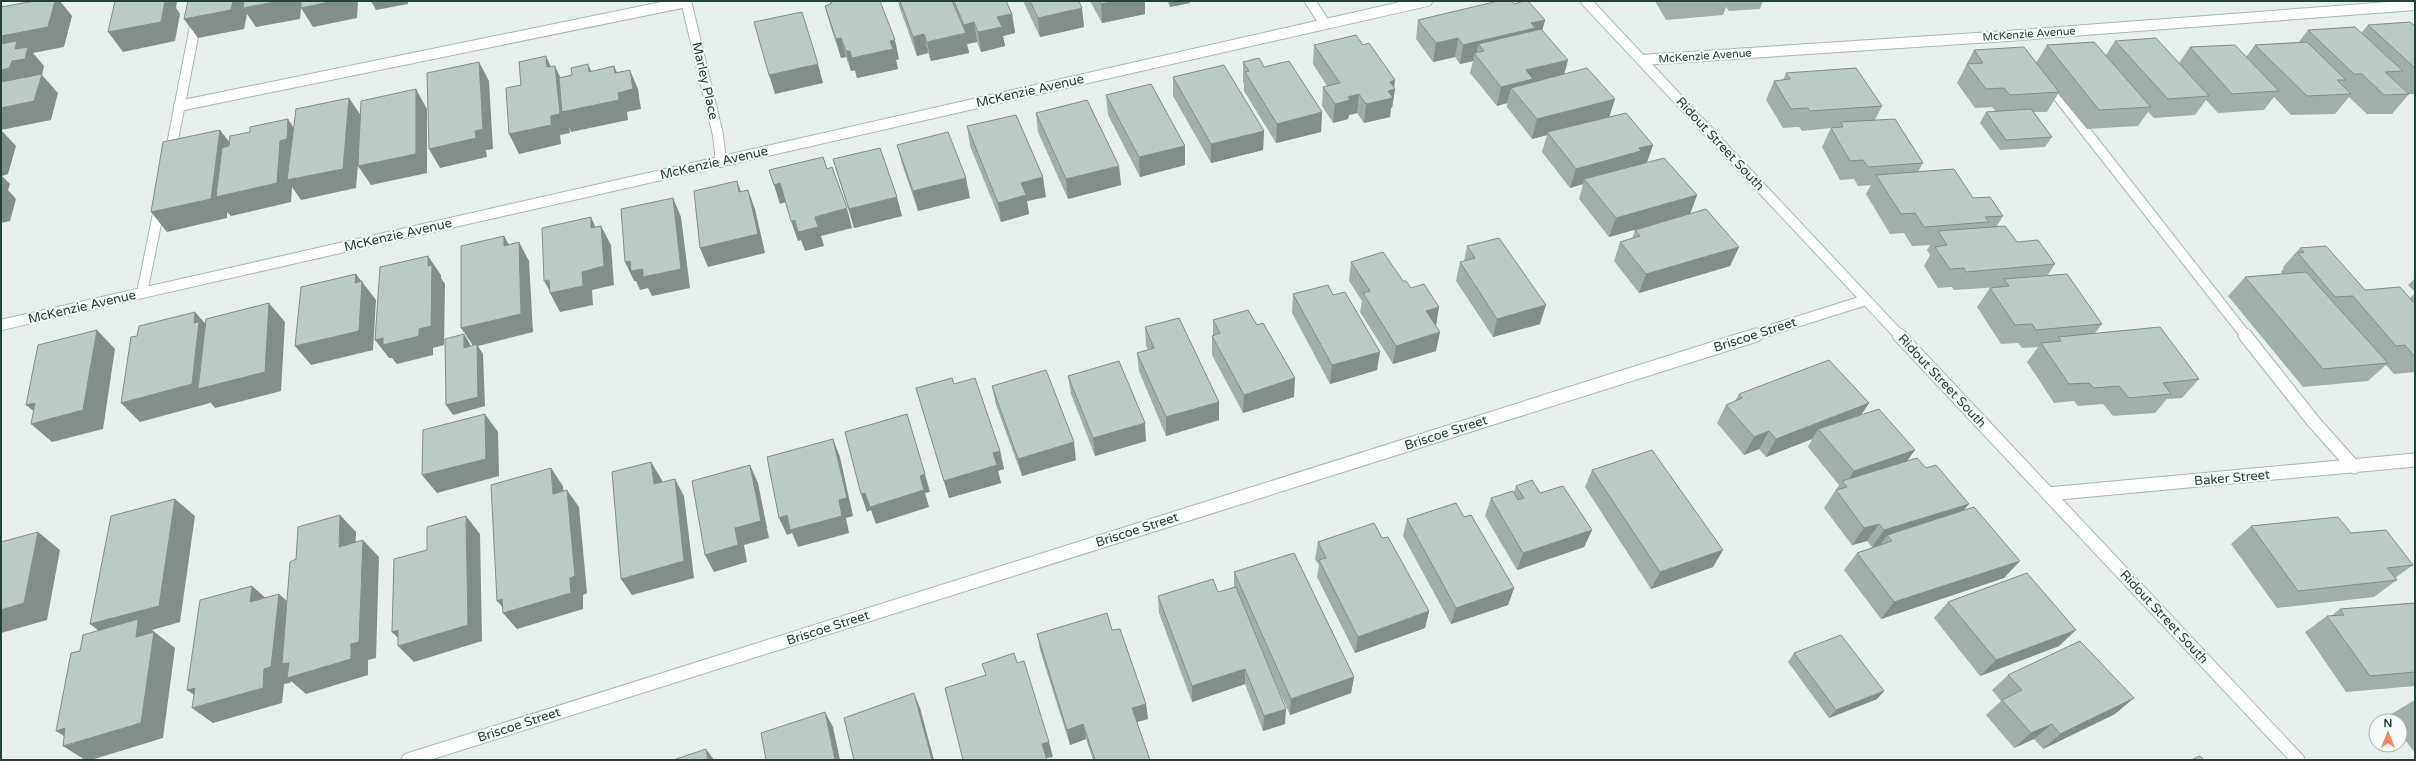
<svg xmlns="http://www.w3.org/2000/svg" width="2416" height="761" viewBox="0 0 2416 761" font-family="'Varela Round',sans-serif">
<style>
.lines{fill:none;stroke-linecap:round;stroke-linejoin:round}
.minor-far1-casing{stroke:#a8b8b2;stroke-width:12}
.minor-casing{stroke:#a8b8b2;stroke-width:15}
.minor-far1{stroke:#fff;stroke-width:10}
.minor{stroke:#fff;stroke-width:13}
.wall{fill:#a1aea9}
.shaded-wall{fill:#838d89}
.building{fill:#bbcac4;stroke:#838d89}
.labels{text-anchor:middle;dominant-baseline:central;stroke-width:4;stroke-linejoin:round;paint-order:stroke}
.far-street-label{font-size:11px;fill:#24423a;stroke:#f7fbf9}
.street-label{font-size:13px;fill:#24423a;stroke:#f7fbf9}
</style>
<rect width="100%" height="100%" fill="#e6efeb"/>
<g class="lines">
<defs>
<path id="minor-far1" d="M686,1l32,134 3,27
M1310,1l15,23
M1586,1l314,335
M1642,60l365,-24 408,-31
M2047,82l199,254
M179,106l507,-104
M170,155l30,-154
M142,293l18,-89
M1,325l1426,-324
M1752,336l114,-36"/>
<path id="minor" d="M1899,335l399,425
M2245,335l68,86 41,46
M2048,494l367,-34
M408,760l1348,-425"/>
</defs>
<!-- minor-far1 casing -->
<use href="#minor-far1" class="minor-far1-casing"/>
<!-- minor casing -->
<use href="#minor" class="minor-casing"/>
<!-- minor-far1 -->
<use href="#minor-far1" class="minor-far1"/>
<!-- minor -->
<use href="#minor" class="minor"/>
</g>
<!-- wall -->
<path class="wall" d="M898,1h108l6,13 3,19 -12,3 2,10 -24,6 -4,-10 -10,2 2,9 -38,8 -3,-8 -11,3 -18,-50z
M1023,1h56l5,26 -44,10z
M1090,1h55v13l-43,9z
M1167,1h23v2l-20,4z
M1655,1h108l-3,8 -31,2 -3,-4 -3,8 -57,5z
M1514,4l31,16 -3,10 22,44 45,43 44,28 -6,18 50,32 -7,19 49,33 -9,19 -91,27 -25,-32 6,-19 12,-3 3,-9 32,-9 -58,16 -30,-38 4,-15 -13,4 -28,-36 5,-17 -15,4 -25,-32v-4l-10,3 -27,-33 3,-12 -13,3 -5,-7 -22,5 -17,-23 2,-19z
M825,6l74,53 -3,1 2,9 -41,9 -2,-8 -4,1 -5,-14 -5,1 -11,-33z
M2368,25l47,1v68h-6l-17,20h-25l-18,-17 -14,17 -44,1 -17,-18 -10,13 -46,3 -12,-13 -11,15 -41,3 -6,-6 -10,14 -51,3 -29,-35 -11,18h-13l18,25 -7,10 -45,3 -20,-27 6,-11h10l-4,-5 -17,1 -18,-25 17,-33 62,13 11,-18 59,10 9,-14 64,22 11,-16 56,10 9,-12 43,-2 10,-13 53,3z
M1314,45l80,43 1,1 -3,19h-1l-1,9 -26,6 -7,-10 -8,2 -1,4 -15,4 -11,-17 1,-19 4,-1 -14,-22z
M1243,62l21,5 58,45 -1,20 -45,11 -32,-52v-7l-1,-2z
M1786,73l96,33 -7,14 48,43 -5,9 55,26 30,18 -6,10 20,16 38,22 -8,12 55,48 -7,9 104,46 -17,19 -15,1 -12,14 -42,3 -10,-12 -25,2 -4,-5 -20,2 -27,-41 11,-15 -16,1 -4,-5 -17,1 -24,-37 13,-19 9,-1 -45,3 -2,-3 -14,1 -14,-22 6,-11 -3,-5 3,-5 -18,1 -8,-13 -14,1 -24,-40 5,-9 -13,1 -4,-7 -14,1 -18,-33 9,-19 -29,3 -3,-4 -16,1 -17,-28 8,-19 9,-1z
M1173,77l91,54 -1,19 -52,13 -38,-67z
M1106,95l79,70 -45,12 -32,-62z
M1036,113l83,53 2,19 -53,14 -30,-67z
M967,126l79,71 -19,4 2,13 -28,8 -31,-76z
M897,145l73,53 -52,13 -16,-47z
M833,159l69,57 -48,12z
M1467,246l73,78 -47,13 -37,-56 4,-19 4,-1z
M2300,248l65,42 45,8 5,-5v79l-21,2 -8,-9 -18,16 -65,6 -75,-91 17,-19 37,-3 -1,-2 3,-4 -1,-1z
M1351,262l52,19 8,7 25,37v26l-43,13 -33,-52 2,-11 -13,-20z
M2415,278v14l-7,-7z
M1293,294l84,76 -47,14 -38,-71z
M1213,320l81,77 -51,16 -31,-58v-19h1z
M1145,327l74,75v18l-53,16 -27,-65 -2,-18 11,-3 -2,-4z
M1068,376l78,65 -51,15 -24,-62z
M954,384l46,67 4,18 -6,2 3,12 -52,15 -33,-110z
M992,386l84,74 -54,16 -26,-71z
M1739,394l130,9 -8,12 54,35 -9,11 20,7 38,42 40,68 -123,41 -37,-49 13,-17 23,-8 -8,2 -5,-6 -15,4 -28,-37 15,-23 -31,-38 4,-8 -46,18 -7,-8 -15,6 -27,-32 9,-18 9,-4z
M1592,470l121,97 -62,22 -66,-102z
M1516,486l24,7 52,37 -8,17 -67,23 -32,-54 6,-18 23,-6z
M1407,519l107,69 -6,17 -57,19 -48,-88z
M2251,526l100,7 62,32 -18,13 2,2 -23,17 -97,11 -46,-64z
M1318,542l111,69 -4,17 -70,25 -38,-76 2,-12 -4,-6z
M1234,572l120,105 -3,16 -61,22 -17,-38 12,47 -22,7 -18,-47 -53,18 -33,-89 -1,-17 60,-4 16,-5z
M1948,602l111,44 -79,30 -46,-58z
M2415,603v83l-69,6 -41,-60 22,-16h4l9,-7z
M1112,630l34,74 2,15 -11,3 13,38h-57l-7,-21 -16,6 -30,-95 -3,-16z
M1794,653l90,38 -7,8 -48,19 -41,-56z
M2008,675l107,39 -72,35 -9,-10 -20,9 -28,-33 15,-14 -9,-11z
M2413,701h2v52l-15,-20v-12h-8l-4,-5z"/>
<!-- shaded-wall -->
<path class="shaded-wall" d="M55,1h5l12,15 -8,31 -31,6 11,13 -2,9 16,18 -7,27 -50,10 15,16 -8,28 -6,2 8,8 -2,6 8,9 -6,22 -9,2v-187z
M164,1h13l-1,7 4,6 -5,27 -52,11 -15,-20z
M233,1h125l-1,17 -44,9 -12,-19 -1,11 -44,8 -9,-13 -3,15 -46,9 -14,-19z
M371,1h37v3l-32,6z
M1115,1h30v13l-43,9 -1,-19z
M1170,1h20v2l-20,4z
M1082,8l2,19 -44,10 -2,-19z
M1012,14l3,19 -12,3 2,10 -24,6 -3,-20 19,-15z
M1545,20l-5,19 -56,12 -6,-7 -2,12 -2,-3 -1,8 -13,3 3,-19 68,-22z
M974,22l3,20 -10,2 2,9 -38,8 -4,-19 38,-8 -1,-9z
M924,34l4,19 -11,3 -4,-19z
M841,38l5,19 -5,1 -5,-19z
M1458,38l-3,19 -22,5 3,-19z
M895,40l4,19 -3,1 2,9 -41,9 -5,-20 38,-17z
M846,51h4l5,19 -4,1z
M546,56l9,20 -8,-9z
M1568,60l-5,19 -52,9 -4,15 -10,3 4,-19 25,-17z
M479,62l10,19 4,68 -7,1 1,7 -47,11 -11,-19 46,-18z
M588,64l9,20 -8,-12z
M818,64l5,19 -48,11 -6,-19z
M555,66l9,19 51,-12 -1,-7 9,20 7,-16 8,19 3,20 -14,3 1,8 -57,12 -2,-5 1,6 -10,2 1,9 -42,10 -10,-20 42,-18z
M1395,80l-1,9h1l-3,19h-1l-1,9 -26,6 2,-19 24,-22z
M416,89l11,20v64l-56,12 -13,-19z
M1359,94l-2,19 -8,2 -1,4 -15,4 2,-19 13,-7z
M349,98l13,19 -6,71 -55,12 -9,-13 -1,15 -60,14 -4,-4v6l-60,14 -16,-20 69,-82 15,19 45,-8 8,-22 13,20z
M1615,99l-6,19 -62,14v3l-15,4 5,-20z
M1322,112l-1,20 -45,11 1,-19z
M1264,131l-1,19 -52,13v-19z
M1653,145l-7,19 -62,15 -1,5 -13,4 6,-19 63,-21z
M1185,146v19l-45,12 -1,-20z
M1119,166l2,19 -53,14 -2,-20z
M1043,177l3,20 -19,4 2,13 -28,8 -3,-19 23,-20z
M966,178l4,20 -52,13 -5,-20z
M737,181l7,19 -5,-8z
M780,183l6,19 -6,2 -6,-19z
M748,190l7,19 10,44 -57,14 -8,-19z
M1697,195l-7,19 -81,23 7,-19z
M897,197l5,19 -48,12 -5,-19z
M673,198l8,19 9,71 -38,8 -4,-8 -8,2 -4,-9h-2l-9,-19 5,-1z
M847,208l5,20 -31,8 3,10 -19,5 -4,-11 -3,1 -7,-20 24,-4z
M591,217l9,20 -9,-9z
M601,226l10,19 3,40 -22,5 1,15 -33,7 -10,-19h1l-7,-12 38,-9z
M504,236l11,19 -11,-9z
M519,242l10,19 4,71 -55,14 5,8 2,52 -32,9 -7,-10 28,-58 -13,-19z
M1739,247l-9,19 -91,27 7,-19z
M428,256l13,19v3l4,6 -1,61 -11,3v7l-36,9 -5,-6h-3l-14,-18 53,-74z
M356,274l20,26 -3,50 -62,15 -16,-19z
M269,303l16,19 -4,69 -66,17 -5,-6v1l-70,19 -19,-19 73,-80 1,-11 17,19z
M1546,305l-6,19 -47,13 4,-18z
M1439,307l-3,19 -10,-15z
M97,330l18,19 -12,80 -51,13 -21,-18 14,-4 -19,-15z
M1440,332l-4,19 -43,13 3,-18z
M464,334l6,10 1,14 -7,-10z
M1380,352l-3,18 -47,14 2,-19z
M1295,378l-1,19 -51,16 1,-18z
M1219,402v18l-53,16v-19z
M1869,403l-12,18 -39,8 -6,10 -46,18 10,-18z
M485,414l13,18 1,44 -62,17 -15,-18z
M1145,423l1,18 -51,15 -2,-18z
M1769,431l-10,18 -15,6 10,-18z
M833,439l7,18 13,59 -7,2 3,15 -51,14 -6,-14 -5,2 -8,-17 60,-18z
M1074,442l2,18 -54,16 -4,-17z
M1915,450l-13,18 -57,17 9,-14z
M1000,451l4,18 -6,2 3,12 -52,15 -5,-17 49,-28z
M651,462l11,18 2,22 -10,-18z
M750,465l8,18 11,55 -25,7 3,17 -33,10 -9,-17 30,-27z
M551,468l12,18 2,26 -12,-18z
M925,474l5,18 -5,1 4,14 -53,17 -5,-14 -4,2 -6,-18z
M675,479l9,17 10,82 -62,17 -11,-16z
M567,490l12,17 8,86 -4,2v14l-66,20 -14,-16 4,-1 -10,-11z
M175,499l20,17 -15,106 -28,8 23,18 -12,90 -72,22h-6l-22,-14 12,-3 -19,-12 80,-94 -24,4 -22,-17z
M1969,504l-14,17 -68,14 -7,10 -8,2 12,-17z
M340,515l16,17 -1,32 -16,-17z
M466,516l14,18 2,107 -68,21 -16,-16 6,-2 -12,-12z
M1879,524l-12,17 -15,4 12,-17z
M1592,530l-8,17 -67,23 6,-17z
M38,532l22,18 -13,70 -46,13v-23z
M363,540l16,17 -3,101 -8,2v15l-62,19 -15,-13 -1,2 -6,1 -2,19 -69,20 -21,-15 15,-4 -20,-14 77,-21 15,-75 18,16 54,34z
M1723,550l-10,17 -62,22 9,-17z
M2020,561l-16,17 -123,41 13,-17z
M252,586l18,16h-20z
M1514,588l-6,17 -57,19 5,-16z
M1429,611l-4,17 -70,25 3,-16z
M2076,630l-17,16 -79,30 16,-16z
M1245,669v15l-53,18v-16z
M1354,677l-3,16 -61,22 1,-16z
M1884,691l-7,8 -48,19 7,-8z
M914,693l6,15 14,52h-2z
M2134,698l-19,16 -72,35 17,-15z
M1146,704l2,15 -15,4 -1,-15z
M1286,709l-1,15 -22,7 1,-15z
M825,712l8,15 7,33h-5z
M1083,724l3,15 -16,6 -3,-15z
M2052,724l-18,15 -20,9 17,-15z
M1049,742l4,15 -7,1 -4,-14z
M706,749l8,11h-6z"/>
<!-- building -->
<path class="building" d="M35,1h20l-7,26 -47,9v-29z
M115,1h50l-4,21 -53,10z
M188,1h45l-2,9 -47,9z
M244,1h36l-37,7z
M301,1h33l-33,7z
M836,1h44l15,39 -5,1 3,8 -41,9 -2,-7h-4l-5,-13 -5,1 -11,-33 6,-2v-2z
M900,1h52l14,32 -39,9 -3,-8 -11,3z
M954,1h52l6,13 -15,3 5,10 -24,5 -4,-10 -10,3z
M1030,1h49l3,7 -44,10z
M1099,1h16l-14,3z
M1498,1h14l2,3 10,-3h4l17,19 -14,3 4,5 -72,17 -5,-7 -22,5 -18,-23z
M802,12l16,52 -49,11 -15,-53z
M2410,22l5,4v42l-47,-43z
M2355,27l48,44 -18,1 24,22 -25,1 -22,-21h-8l-46,-44z
M1541,29l27,31 -42,10 7,9 -32,8 -27,-34 10,-2 -6,-7z
M1356,35l7,10 6,-2 26,37 -5,2 5,7 -7,2 5,7 -27,6 -7,-10 -11,3 2,3 -15,4 -12,-17 17,-4 -26,-38z
M2156,38l53,58 -41,3 -53,-58z
M17,41l-2,8 13,-2 -3,12 -13,2 -3,7 -8,2v-26z
M2094,42l57,65 -52,3 -52,-65z
M2307,42l39,38h-9l14,14 -44,2 -52,-51z
M2235,45l44,46 -47,3 -42,-47z
M2024,47l35,45 -49,3 -6,-7 -18,1 -19,-25 16,-1 -9,-13z
M546,56l1,11 8,-1 5,48 -9,2v9l-42,9 -3,-46 15,-3 -2,-23z
M1259,58l5,9 25,-6 33,51 -45,12 -32,-52 4,-1 -6,-9z
M479,62l4,67 -8,2 1,7 -47,11 -2,-76z
M588,64l1,8 25,-6 1,7 15,-3 3,19 -15,4 1,7 -57,12 -3,-34 13,-3 -1,-7z
M1224,65l40,66 -53,13 -38,-67z
M1587,68l28,31 -78,20 -26,-31z
M1856,68l26,38 -72,5 -2,-3 -17,1 -17,-28 16,-2 -4,-6z
M42,74l-8,27 -33,7v-26z
M1151,84l34,62 -46,11 -33,-62z
M416,89v65l-58,12 3,-65z
M349,98l-6,71 -56,11 9,-71z
M1087,100l32,66 -53,13 -30,-66z
M2031,109l21,28 -46,3 -20,-28z
M1626,113l27,32 -14,3 2,3 -65,18 -29,-37z
M1016,115l27,62 -22,6 5,12 -28,8 -31,-77z
M288,119l-1,20 -7,2 -3,42 -61,14 6,-49 7,-2 1,-10 20,-4v-5z
M1895,119l28,44 -55,4 -5,-7 -13,1 -19,-33 12,-1 -2,-5z
M220,130l-9,69 -60,13 12,-70z
M948,132l18,46 -53,13 -16,-46z
M880,148l17,49 -48,12 -16,-50z
M823,157l4,12 5,-2 15,41 -32,9 3,10 -20,5 -3,-12 -4,1 -11,-38 -6,2 -5,-15z
M1664,158l33,37 -81,23 -32,-39z
M1954,169l19,29 17,-1 13,19 -18,1 4,5 -65,5 -9,-14 -14,1 -25,-39z
M737,181l2,11 9,-2 10,44 -58,14 -6,-57z
M673,198l8,71 -38,8v-8l-12,2 -1,-10 -5,1 -4,-53z
M1706,209l33,38 -93,27 -26,-32 20,-6 -5,-6z
M591,217v11l10,-2 3,40 -22,6 1,14 -33,7 -1,-13 -5,1 -2,-53z
M2005,226l12,16 21,-2 17,24 -89,8 -2,-4 -14,1 -15,-22 12,-2 -9,-14z
M504,236v10l15,-4 2,72 -60,14v-82z
M1499,238l47,67 -49,14 -37,-57 15,-4 -8,-12z
M2326,246l39,44 35,-3 15,17v52h-1l-9,-11 -9,1 -43,-50 -18,1 -37,-44 6,-1 -4,-4z
M1383,252l20,29h3l5,7 13,-4 15,23 -13,4 14,21 -44,14 -33,-53 7,-2 -19,-29z
M428,256v10l4,-1 -1,61 -12,3v7l-36,9v-7l-8,2 5,-73z
M2306,272l82,91 -65,6 -78,-92z
M356,274l-1,9 7,-2 -3,50 -64,15 6,-59z
M2067,274l35,50 -66,6 -4,-6 -17,1 -25,-37 19,-2 -5,-7z
M1328,285l5,10 12,-3 35,60 -48,13 -39,-71z
M269,303l-4,69 -67,17 8,-70z
M1248,310l9,15 6,-2 32,55 -51,17 -32,-59 8,-3 -7,-13z
M195,312l-1,11 5,-1 -7,62 -71,19 10,-66 6,-1 2,-10z
M1179,318l40,84 -53,15 -29,-64 17,-5 -9,-21z
M2160,327l39,52 -36,4 8,11 -42,4 -10,-12 -25,2 -5,-5 -20,1 -28,-41 20,-2 -3,-4z
M97,330l-14,80 -52,14 4,-21 -9,2 12,-60z
M464,334v14l13,-4 1,53 -32,8 -1,-66z
M1829,360l40,43 -93,36 -7,-8 -15,6 -28,-32 16,-7 -3,-4z
M1119,361l26,62 -52,15 -25,-62z
M1046,370l28,72 -56,17 -26,-73z
M952,378l2,6 21,-6 25,73 -7,2 4,12 -53,16 -28,-93z
M1879,409l36,41 -61,21 -36,-42z
M485,414l1,45 -64,16 1,-45z
M907,414l18,60 -5,2 4,14 -54,17 -5,-14 -4,1 -16,-62z
M833,439l14,59 -8,2 3,16 -52,14 -3,-15 -8,3 -12,-61z
M1652,450l71,100 -63,22 -68,-102z
M1917,458l9,10 10,-3 33,39 -85,26 -5,-6 -15,4 -28,-38 11,-3 -5,-6z
M651,462l3,22 21,-5 9,82 -63,18 -9,-107z
M750,465l11,56 -26,7 3,17 -33,10 -13,-74z
M551,468l2,26 14,-4 8,86 -5,2 1,15 -68,20 -1,-14 -5,2 -6,-116z
M1532,480l8,13 23,-7 29,44 -69,23 -32,-55 22,-7 5,9 6,-2 -8,-12z
M175,499l-16,107 -69,18 21,-108z
M1456,503l8,14 7,-2 43,73 -58,20 -49,-89z
M1974,507l46,54 -126,41 -37,-49 35,-12 -5,-6z
M340,515l-1,32 24,-7 -4,102 -8,2v15l-64,19 2,-15 -7,1 8,-102 6,-3 2,-32z
M466,516l2,109 -70,21v-16l-6,2 2,-73 33,-9v-23z
M2338,517l13,16 35,-3 27,35 -26,3 10,12 -99,11 -47,-65z
M1374,523l8,15 6,-1 41,74 -71,26 -39,-77 7,-2 -8,-16z
M38,532l-14,71 -23,7v-68z
M1294,553l60,124 -63,22 -57,-127z
M2027,573l49,57 -80,30 -48,-58z
M1213,579l5,13 18,-5 50,122 -22,7 -19,-47 -53,17 -34,-90z
M252,586l-2,16 29,-8 -8,73 -7,2 -1,19 -71,20 3,-20 -8,2 13,-90z
M2415,603v69l-45,4 -43,-60 17,-1 -4,-6z
M1107,613l5,17 8,-1 26,75 -14,4 18,52h-55l-12,-36 -16,6 -30,-96z
M138,619l-2,18 18,-5 -13,91 -78,23 2,-18 -9,3 15,-78 9,-2 3,-16z
M1841,635l43,56 -48,19 -42,-57z
M2080,641l54,57 -74,36 -8,-10 -21,9 -29,-33 20,-10 -14,-15z
M1014,653l3,10 7,-2 25,81 -7,2 5,16h-84l-18,-72 41,-13 -4,-11z
M914,693l18,67h-78l-10,-42z
M825,712l10,48h-69l-5,-27z
M706,749l2,11h-35z
M2200,756l4,4h-13z"/>
<g class="labels">
<!-- far-street labels -->
<g class="far-street-label">
<text transform="translate(2029 34) rotate(-4)">McKenzie Avenue</text>
<text transform="translate(1705 56) rotate(-4)">McKenzie Avenue</text>
</g>
<!-- street labels -->
<g class="street-label">
<text transform="translate(705 81) rotate(77)">Marley Place</text>
<text transform="translate(1030 91) rotate(-13)">McKenzie Avenue</text>
<text transform="translate(1720 144) rotate(47)">Ridout Street South</text>
<text transform="translate(714 163) rotate(-13)">McKenzie Avenue</text>
<text transform="translate(398 235) rotate(-13)">McKenzie Avenue</text>
<text transform="translate(82 307) rotate(-13)">McKenzie Avenue</text>
<text transform="translate(1755 335) rotate(-18)">Briscoe Street</text>
<text transform="translate(1942 381) rotate(47)">Ridout Street South</text>
<text transform="translate(1446 433) rotate(-18)">Briscoe Street</text>
<text transform="translate(2232 478) rotate(-5)">Baker Street</text>
<text transform="translate(1137 530) rotate(-18)">Briscoe Street</text>
<text transform="translate(2164 617) rotate(47)">Ridout Street South</text>
<text transform="translate(828 628) rotate(-18)">Briscoe Street</text>
<text transform="translate(519 725) rotate(-18)">Briscoe Street</text>
</g>
</g>
<!-- border -->
<rect width="2416" height="761" fill="none" stroke="#24423a" stroke-width="4"/>
<!-- north arrow -->
<g transform="translate(2388 733)"><circle r="19" fill="#f7fbf9" stroke="#a3b1ad"/>
<path d="M0-3L7 15L0 10L-7 15Z" fill="#f4845f"/>
<text y="-6" font-size="11" font-weight="bold" text-anchor="middle" fill="#24423a">N</text>
</g>
</svg>
